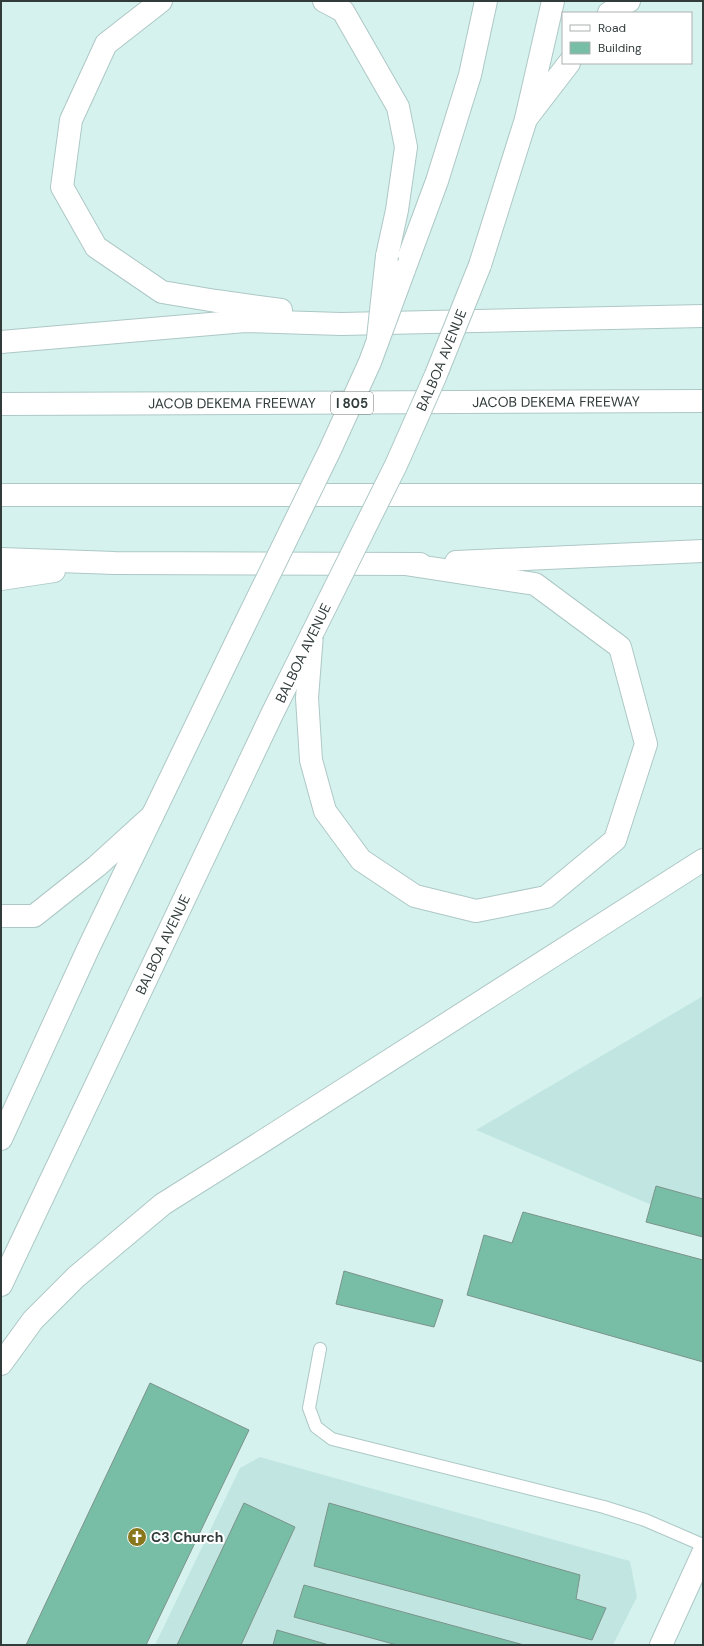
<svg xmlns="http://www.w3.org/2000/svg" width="704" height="1646" viewBox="0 0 704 1646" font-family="'DM Sans',sans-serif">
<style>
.built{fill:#c1e6e2}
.building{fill:#78bea6;stroke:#7c938a}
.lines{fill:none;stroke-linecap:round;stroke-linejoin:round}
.service-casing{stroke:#adc8c5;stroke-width:14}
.tertiary-casing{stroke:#adc8c5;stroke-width:24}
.primary-casing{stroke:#adc8c5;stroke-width:24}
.motorway-casing{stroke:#adc8c5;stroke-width:24}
.service{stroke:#fff;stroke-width:12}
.tertiary{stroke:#fff;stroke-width:22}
.primary{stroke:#fff;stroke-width:22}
.motorway{stroke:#fff;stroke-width:22}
.primary-bridge-casing{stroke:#adc8c5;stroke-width:24;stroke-linecap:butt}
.motorway-bridge-casing{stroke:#adc8c5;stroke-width:24;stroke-linecap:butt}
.primary-bridge{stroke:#fff;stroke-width:22}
.motorway-bridge{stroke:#fff;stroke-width:22}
.labels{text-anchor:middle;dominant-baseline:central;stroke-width:4;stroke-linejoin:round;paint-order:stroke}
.shield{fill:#fff;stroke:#6e7675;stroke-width:1}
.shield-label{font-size:13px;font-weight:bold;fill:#303b3a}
.street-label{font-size:14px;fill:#303b3a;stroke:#fff}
.poi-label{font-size:14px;font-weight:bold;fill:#303b3a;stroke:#fff;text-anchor:start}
</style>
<rect width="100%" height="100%" fill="#d6f2ef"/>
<!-- built -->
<path class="built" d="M703,996v231l-227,-97z
M260,1457l370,104 7,36 -24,48h-458l85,-177z"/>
<!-- building -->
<path class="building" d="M656,1186l47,13v38l-57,-15z
M523,1212l180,48v102l-236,-67 17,-60 28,8z
M344,1271l99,29 -9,27 -98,-23z
M150,1383l99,47 -103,215h-120z
M244,1503l51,24 -54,118h-64z
M329,1503l251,72 -4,24 30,9 -14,32 -278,-74z
M304,1585l220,60h-127l-103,-28z
M277,1630l52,15h-56z"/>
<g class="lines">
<defs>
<path id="service" d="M320,1349l-11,59 7,19 16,12 272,68 41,13 58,25"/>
<path id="tertiary" d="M661,1645l42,-92"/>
<g id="primary">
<path d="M480,265l46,-146 27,-118"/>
<path d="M404,270l33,-89 33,-106 16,-74"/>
<path d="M1,1139l87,-190 154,-319"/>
<path id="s1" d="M1,1285l272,-573 39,-78"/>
</g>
<g id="motorway">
<path d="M161,1l-55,43 -35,76 -9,67 34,60 66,45 54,9 65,9"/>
<path d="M324,1l19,10 55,96 8,40 -9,63 -10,46"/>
<path d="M609,13l20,-12"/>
<path d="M526,119l43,-56"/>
<path d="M1,342l244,-21 96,3 362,-8"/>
<path id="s2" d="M1,404l702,-3"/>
<path d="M1,495h702"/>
<path d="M1,559l114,4 305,1"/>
<path d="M456,562l247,-11"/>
<path d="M1,579l53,-8"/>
<path d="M312,634l-5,64 4,62 14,51 36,49 54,36 61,15 70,-14 69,-57 31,-96 -26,-97 -85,-63 -130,-20"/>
<path d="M1,916h33l63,-50 55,-50"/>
<path d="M1,1364l32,-44 43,-43 87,-73 94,-59 446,-285"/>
</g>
</defs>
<!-- service casing -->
<use href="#service" class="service-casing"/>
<!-- tertiary casing -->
<use href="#tertiary" class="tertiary-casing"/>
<!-- primary casing -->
<use href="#primary" class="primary-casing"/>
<!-- motorway casing -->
<use href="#motorway" class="motorway-casing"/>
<!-- service -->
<use href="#service" class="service"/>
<!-- tertiary -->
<use href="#tertiary" class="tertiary"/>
<!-- primary -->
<use href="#primary" class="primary"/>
<!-- motorway -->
<use href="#motorway" class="motorway"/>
<defs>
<g id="primary-bridge">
<path d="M242,630l88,-180 40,-88 34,-92"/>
<path id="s3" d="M312,634l84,-169 39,-88 45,-112"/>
</g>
<path id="motorway-bridge" d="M378,338l9,-82"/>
</defs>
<!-- primary-bridge casing -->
<use href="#primary-bridge" class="primary-bridge-casing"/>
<!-- motorway-bridge casing -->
<use href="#motorway-bridge" class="motorway-bridge-casing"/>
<!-- primary-bridge -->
<use href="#primary-bridge" class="primary-bridge"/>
<!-- motorway-bridge -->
<use href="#motorway-bridge" class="motorway-bridge"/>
</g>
<!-- icons -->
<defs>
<symbol id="church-disc" viewBox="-11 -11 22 22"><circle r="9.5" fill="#88771c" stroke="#fff"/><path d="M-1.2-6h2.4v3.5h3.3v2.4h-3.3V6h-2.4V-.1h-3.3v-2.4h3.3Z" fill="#fff"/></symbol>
</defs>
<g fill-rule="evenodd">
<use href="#church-disc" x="126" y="1526" width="22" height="22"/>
</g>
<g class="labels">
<!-- shield labels -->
<rect class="shield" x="331" y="392" width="42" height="22" rx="3"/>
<g class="shield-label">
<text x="352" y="403">I 805</text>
</g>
<!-- street labels -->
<g class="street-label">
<text stroke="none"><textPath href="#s3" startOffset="303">BALBOA AVENUE</textPath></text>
<text stroke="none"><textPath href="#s2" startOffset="555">JACOB DEKEMA FREEWAY</textPath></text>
<text stroke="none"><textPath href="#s2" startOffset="231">JACOB DEKEMA FREEWAY</textPath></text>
<text transform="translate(303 653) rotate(-64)">BALBOA AVENUE</text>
<text stroke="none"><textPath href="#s1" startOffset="377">BALBOA AVENUE</textPath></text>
</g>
<!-- poi labels -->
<g class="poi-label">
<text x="151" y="1537">C3 Church</text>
</g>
</g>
<!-- border -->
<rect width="704" height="1646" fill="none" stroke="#303b3a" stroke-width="4"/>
<!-- legend -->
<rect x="562" y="12" width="130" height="52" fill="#ffffff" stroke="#acb1b0"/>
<rect x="570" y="25" width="20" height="6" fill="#ffffff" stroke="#acb1b0"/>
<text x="598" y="32" font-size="12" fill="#303b3a">Road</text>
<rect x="570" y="42" width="20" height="12" fill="#78bea6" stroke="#acb1b0"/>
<text x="598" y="52" font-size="12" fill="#303b3a">Building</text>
</svg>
